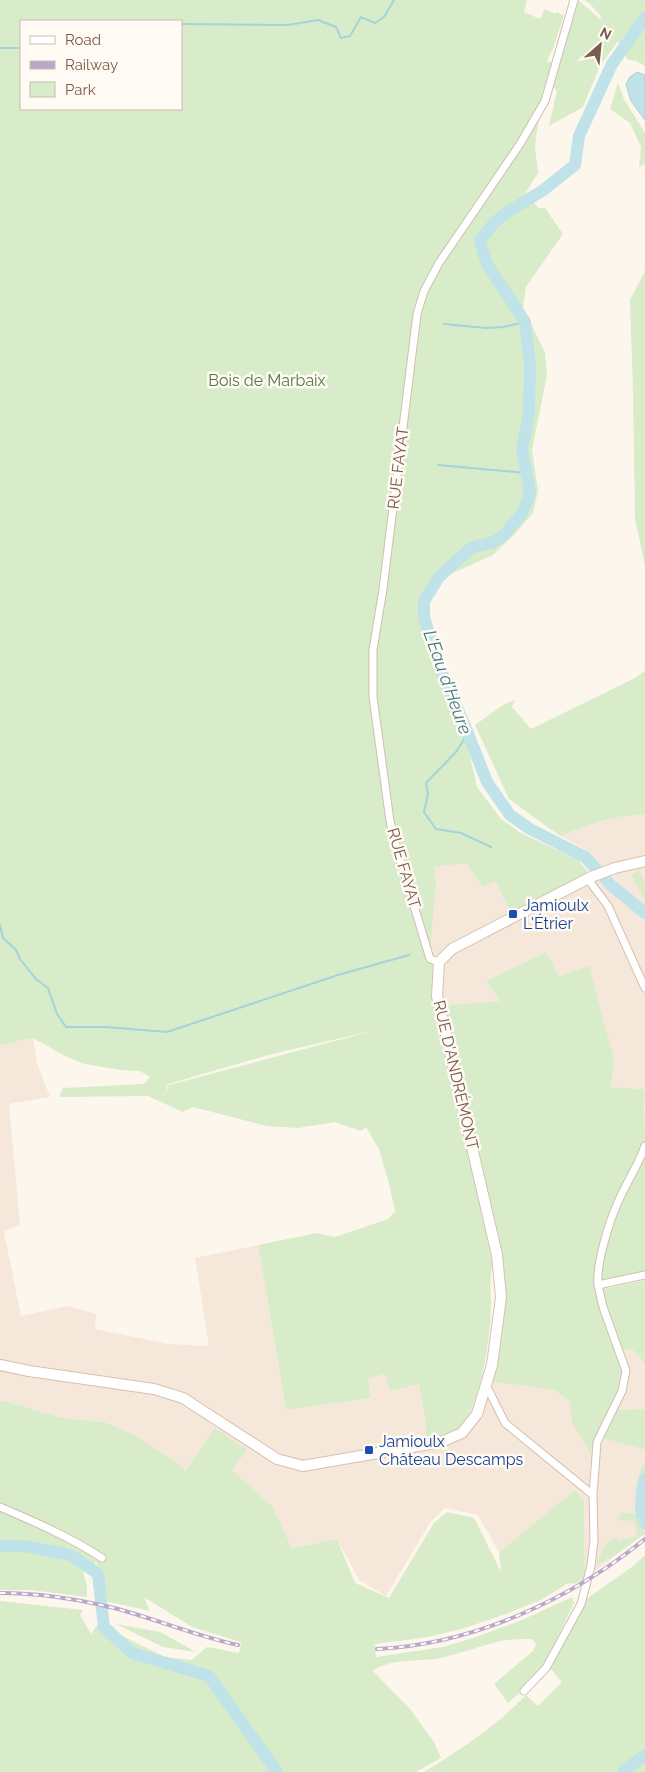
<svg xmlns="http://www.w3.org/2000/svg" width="645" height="1772" viewBox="0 0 645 1772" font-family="Raleway,sans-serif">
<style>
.residential{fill:#f5e8da}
.green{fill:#d8ecc9;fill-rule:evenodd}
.water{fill:#bfe3e8;stroke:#a5d3da}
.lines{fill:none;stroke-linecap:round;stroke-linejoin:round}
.stream{stroke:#a5d3da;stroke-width:2}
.river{stroke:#bfe3e8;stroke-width:12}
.street-casing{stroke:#d1beb0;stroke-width:9}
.secondary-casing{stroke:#d6c0b0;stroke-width:12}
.street{stroke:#fff;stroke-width:7}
.secondary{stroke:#fff;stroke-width:10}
.rail-casing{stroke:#b9a8c9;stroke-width:4}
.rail{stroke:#fffaf3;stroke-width:2;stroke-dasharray:5.5;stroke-linecap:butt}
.transit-dot{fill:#1a4fb4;stroke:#fffaf3;stroke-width:2}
.labels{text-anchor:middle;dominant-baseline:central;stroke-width:5;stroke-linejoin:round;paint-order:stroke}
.park-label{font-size:16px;fill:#537a41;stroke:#fffaf3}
.street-label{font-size:16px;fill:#7a5c4d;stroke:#fffaf3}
.transit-label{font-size:16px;fill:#164399;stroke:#fffaf3;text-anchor:start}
.water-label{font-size:18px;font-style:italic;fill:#437c86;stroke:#fffaf3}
</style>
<rect width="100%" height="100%" fill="#fdf6ec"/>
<!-- residential -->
<path class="residential" d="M645,815v94l-61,-60 -24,-13 38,-14 19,-5z
M457,863h9l17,24 12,-6 102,-4 48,43v186l-2,-17 -33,-2 4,-27 -55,-84 -13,-24 -60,29 14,20 -65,6 -4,-54 -23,-82z
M33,1038l4,25 13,34 -41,7 11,121 -16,7 17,84 46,-10 29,8 -1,15 74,15 40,2 -14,-88 63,-13 28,165 85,-12 -3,-19 17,-5 34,10 7,40 -1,17 49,-37 5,-17 12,-2 3,-3 60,8 16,12 2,20 44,-70 16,-3 13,15v45l-29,1 -13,27 42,13v10l-5,10 -4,23 1,16 7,25 -59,45 -1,-79 -9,-10 -76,62 -21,-37 -33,-7 -15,15 -44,73 -27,-16 -22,-41 -45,9 -20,-42 -40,-36 -16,-42 -30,43 -11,-10 -71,-39 -41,-4 -59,-17h-4v-356z"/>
<!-- green -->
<path class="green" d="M0,0h526l1,1 -3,11 16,7 5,-10 10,5 1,-2 8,3 -10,31 -7,15 6,2 -11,31 -7,52 3,27 -12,19 12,16h7l18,26 -37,53 -3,21 22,44 2,23 -15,75 6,41 -5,22 -19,22 -21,20 -40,18 -7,5 -10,12 -6,14 -6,29 18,53 41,70 -15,-9 9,40 24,32 20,14 57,27 11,13 -77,40 -17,-32 -12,6 -17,-24 -32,4 2,16 -5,56 4,73 17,58 -11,-64 59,-5 -14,-20 60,-29 13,24 30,-10 25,94 -3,27 33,2 1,54 -28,56 -22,78 2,20 25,74 -2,18 -30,63 -18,-30 -2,-20 -16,-12 -60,-8 -3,3 11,-108 -4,-43 -21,-46 16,76c-4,14 -2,27 -2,42 -1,33 -9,106 -37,126 -7,5 -20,7 -29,9l1,-17 -7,-40 -29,7 -5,-17 -17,5 3,19 -85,12 -28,-165 59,-12 18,4 53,-18 7,-8 -6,-27 -10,-35 -13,-22 -5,4 -26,-9 -37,6 -31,-2 -74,-19 -10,5 -35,-16 -89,1 4,-9 81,-4 6,-7 -10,-6 -19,-1 -36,-6 -20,-8 -32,-18 -33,7zM21,21h160v88h-160zM376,1030l-207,55 -5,11 4,-12 104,-30z
M578,0l22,19 1,-3 -12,-13 -5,-3h61v66l-9,-5 -8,-1 -10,-19 -18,25 -17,41 -34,19 8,-35 -6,-6 22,-73z
M618,83l6,16 21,34v31l-6,3 2,-20 -11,-24 -20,-14z
M645,271v295l-10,-47 -2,-128 -3,-91z
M645,671v144l-28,2 -19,5 -38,14 -51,-37 -34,-74 28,-20 12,-5 -3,7 19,22 104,-51z
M639,869l6,13v19l-13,-25z
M645,1153v120l-43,8c-4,-38 26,-94 43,-128z
M645,1280v84l-13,-15 -10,2 -16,-40 -4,-20 2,-2z
M0,1401h4l59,17 41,4 26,11 45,28 11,10 29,-43 32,22 -15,20 40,36 20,42 45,-9 18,44 34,15 45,-75 13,-11 27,6 27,54 -2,-20 76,-62 9,10 1,79 -11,5 -6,-1 -27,17 -38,15 -38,13 -37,9 -53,7 1,13 67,-10 30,-9 49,-18 50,-23 2,6 -29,61 -17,21 -20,18 -14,-19 39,-33 3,-7 -4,-5c-10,0 -21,0 -31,2 -20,5 -40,12 -60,17 -21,4 -51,0 -68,13l37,38 24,33 7,16 -25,14h-416v-171l83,9 -3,5 11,19 7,-10 67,33 27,3 15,-13 32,6 2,-11 -49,-15 -48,-30 6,14 -45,-10 -4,-27 -5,-12 -13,10 4,13v12l-57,-7h-30z
M645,1409v41l-42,-12 12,-28z
M645,1460v74l-38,26 -11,5 10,-22 11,-6 1,4 19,-5 -2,-15 -16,-1 1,-7 19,1c-7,-16 -2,-39 6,-54z
M645,1555v217h-221c37,-23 72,-46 102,-77l12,11 24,-24 -12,-14 35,-68 48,-34z
M116,1624l44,8 36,20 -33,-5z"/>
<!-- water -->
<path class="water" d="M637,72l8,3v45l-14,-19 -5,-17 4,-7z"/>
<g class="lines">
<!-- stream -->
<path class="stream" d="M181,24l107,1 30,-5 18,7 5,11 9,-2 11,-19 14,6 9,-6 10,-17
M0,48h21
M444,324l42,4 17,-1 22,-5
M438,465l88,8
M468,733l-12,19 -30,31 2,11 -4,18 12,17 25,4 30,14
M0,925l3,13 13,12 4,9 16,20 12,9 9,26 9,13h40l61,5 171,-57 71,-20"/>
<!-- river -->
<path class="river" d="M645,18l-33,46 -33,72 -4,29 -33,26 -36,22 -12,10 -14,17 7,24 38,58 5,41 -1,51 -7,35 8,45 -8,19 -17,21 -11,8 -23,6 -32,29 -15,24v16l14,47 27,62 22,56 23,33 20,14 55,28 27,29 33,27
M645,1479c-3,15 -7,29 0,44
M0,1546h24l47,9 27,19 6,53 28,26 77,23 68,96
M623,1772l22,-17"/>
<defs>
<path id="street" d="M587,878l21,28 37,82
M439,962l-9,-3 -33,-110 -7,-28 -17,-124v-47l10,-61 34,-275 7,-23 15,-28 81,-119 25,-43 29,-101
M645,1146c-7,20 -19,37 -27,56 -9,20 -22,62 -20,83l47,-10
M486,1385l19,38 88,72 4,-53 25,-51 4,-20 -23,-64 -5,-22
M0,1507c35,15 70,30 102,51
M524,1691l22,-23 35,-64 10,-38 3,-26 -1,-45"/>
<path id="secondary" d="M0,1365l29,6 125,18 29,9 94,61 26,7 138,-24 21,-9 15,-19 15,-49 9,-68 -4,-42 -60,-259 2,-34 13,-13 139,-72 24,-9 30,-7"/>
</defs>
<!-- street casing -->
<use href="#street" class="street-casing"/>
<!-- secondary casing -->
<use href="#secondary" class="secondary-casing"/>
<!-- street -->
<use href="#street" class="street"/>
<!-- secondary -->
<use href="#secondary" class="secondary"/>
<defs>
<path id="rail" d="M0,1593c38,0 77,6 114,15 42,11 82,28 124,37
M377,1649c97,-5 193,-49 268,-110"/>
</defs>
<!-- rail casing -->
<use href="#rail" class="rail-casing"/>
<!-- rail -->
<use href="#rail" class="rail"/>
</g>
<!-- markers -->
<g class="transit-dot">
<rect x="508" y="909" width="10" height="10" rx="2.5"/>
<rect x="364" y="1445" width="10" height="10" rx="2.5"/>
</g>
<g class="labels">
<!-- park labels -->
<g class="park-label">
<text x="267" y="380">Bois de Marbaix</text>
</g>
<!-- street labels -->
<g class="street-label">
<text transform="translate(398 468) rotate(-83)">RUE FAYAT</text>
<text transform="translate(404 868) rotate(74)">RUE FAYAT</text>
<text transform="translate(456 1075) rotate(77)">RUE D'ANDRÉMONT</text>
</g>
<!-- transit labels -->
<g class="transit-label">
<text x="523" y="905">Jamioulx<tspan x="523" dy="18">L'Étrier</tspan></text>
<text x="379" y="1441">Jamioulx<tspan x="379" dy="18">Château Descamps</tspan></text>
</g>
<!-- water labels -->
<g class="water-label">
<text transform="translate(448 682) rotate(70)">L'Eau d'Heure</text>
</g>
</g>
<!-- legend -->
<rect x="20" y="20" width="162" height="90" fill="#fffaf3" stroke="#cabbb1"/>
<rect x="30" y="36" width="25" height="8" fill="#ffffff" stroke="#cabbb1"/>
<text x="65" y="45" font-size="15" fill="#7a5c4d">Road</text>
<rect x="30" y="61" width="25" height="8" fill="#b9a8c9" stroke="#cabbb1"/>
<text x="65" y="70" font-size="15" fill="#7a5c4d">Railway</text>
<rect x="30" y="82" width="25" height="15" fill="#d8ecc9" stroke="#cabbb1"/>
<text x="65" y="95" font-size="15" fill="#7a5c4d">Park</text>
<!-- north arrow -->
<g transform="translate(600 45) rotate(27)" stroke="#fffaf3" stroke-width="4" paint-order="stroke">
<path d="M0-4L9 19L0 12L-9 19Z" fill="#7a5c4d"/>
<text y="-8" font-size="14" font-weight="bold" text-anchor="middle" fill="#7a5c4d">N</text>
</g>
</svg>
